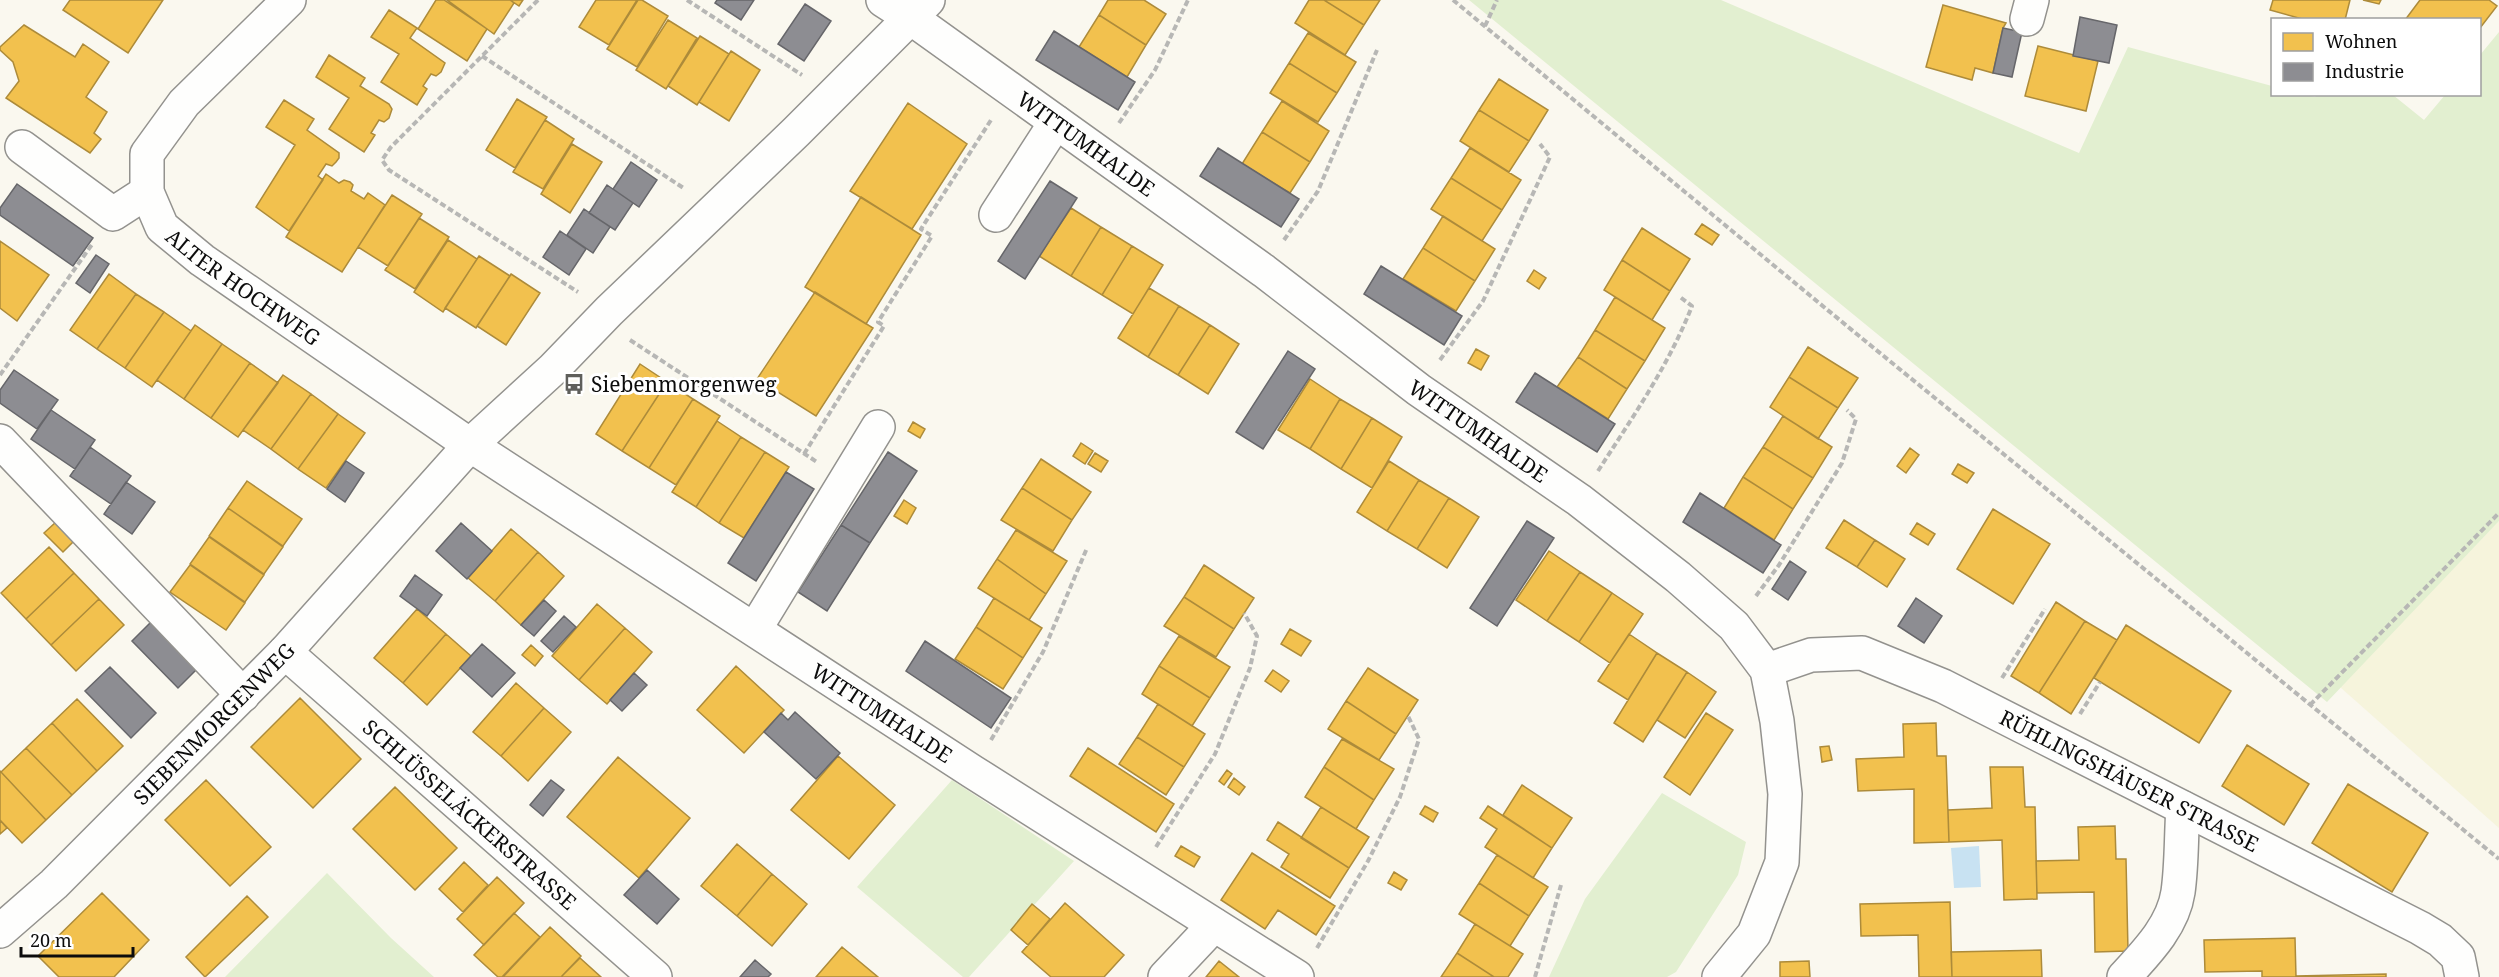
<svg xmlns="http://www.w3.org/2000/svg" width="2499" height="977" viewBox="0 0 2499 977" font-family="'Noto Serif',serif">
<style>
.farmland{fill:#f6f4dc}
.green{fill:#e2efd0}
.water{fill:#c8e2f2}
.homes{fill:#f2c14e;stroke:#ad8b3a;stroke-width:1.5}
.industry{fill:#8d8d92;stroke:#66666a;stroke-width:1.5}
.lines{fill:none;stroke-linecap:round;stroke-linejoin:round}
.minor-casing{stroke:#93928e;stroke-width:36}
.path{stroke:#b7b7b5;stroke-width:4;stroke-dasharray:6 3;stroke-linecap:butt}
.minor{stroke:#fefefd;stroke-width:33}
.labels{text-anchor:middle;dominant-baseline:central;stroke-width:6;stroke-linejoin:round;paint-order:stroke}
.street-label{font-size:21px;fill:#0c0c0c;stroke:#fff}
.poi-label{font-size:21px;fill:#0c0c0c;stroke:#fff;text-anchor:start}
</style>
<rect width="100%" height="100%" fill="#faf8ef"/>
<!-- farmland -->
<path class="farmland" d="M2499,521v307l-159,-141z"/>
<!-- green -->
<path class="green" d="M1469,0h252l358,153 49,-106 144,39v8l33,1 10,2 3,-3 75,1 31,25 21,-25 35,-1v-39l19,-23v489l-172,181z
M952,780l122,81 -105,116h-6l-106,-90z
M1662,793l84,49 -8,33 -62,97 -9,5h-118l36,-78z
M327,873l64,65 43,39h-209z"/>
<!-- water -->
<path class="water" d="M1979,846l2,41 -27,1 -3,-40z"/>
<!-- homes -->
<path class="homes" d="M70,0h93l-35,53 -65,-43z
M436,0h8l43,29 -20,32 -49,-32z
M447,0h63l4,3 -20,31z
M510,0h13l-4,6z
M596,0h41l-28,45 -30,-18z
M638,0h4l26,16 -31,51 -30,-18z
M1108,0h36l22,14 -20,31 -47,-30z
M1309,0h15l40,25 -19,30 -50,-32z
M1324,0h56l-16,25z
M2273,0h77l-5,20h-39l-36,-10z
M2363,0h18l-2,4z
M2420,0h69l8,6 -17,22v-8h-75z
M1943,5l63,18 -3,5 -10,45 -18,-5 -3,12 -46,-13z
M389,10l28,18 -7,10 35,25 -4,9 -5,4 -5,-2 -8,12 4,3 -10,16 -36,-23 18,-28 -28,-17z
M1099,15l47,30 -19,32 -48,-30z
M668,20l29,18 -31,51 -30,-19z
M24,25l51,32 8,-13 26,18 -23,35 21,15 -13,21 7,6 -11,14 -84,-55 13,-17 -6,-19 -13,-12v-3z
M1308,33l48,29 -19,31 -48,-30z
M700,36l29,18 -32,51 -29,-19z
M2038,46l60,15 -12,50 -61,-15z
M731,51l29,19 -31,51 -30,-19z
M329,55l36,23 -5,8 29,18 3,5 -3,9 -5,4 -5,-2 -8,13 4,2 -11,17 -35,-23 20,-31 -33,-21z
M1289,63l48,30 -19,29 -48,-29z
M1499,79l49,31 -19,31 -50,-31z
M517,99l30,18 -32,51 -29,-18z
M284,100l30,19 -7,11 32,23v5l-3,4 -4,4 -6,-2 -8,12 5,4 -34,51 -33,-24 39,-62 -29,-18z
M1282,101l47,30 -19,31 -48,-30z
M908,103l59,41 -55,85 -62,-38z
M1479,110l50,31 -20,31 -49,-31z
M545,120l29,19 -31,50 -30,-17z
M1262,132l48,30 -20,31 -48,-29z
M572,144l30,18 -32,51 -29,-19z
M1470,148l51,32 -19,30 -51,-32z
M326,174l13,9 5,-3 6,2 3,3 -2,6 13,8 4,-6 17,12 -43,67 -56,-35z
M1451,178l51,32 -20,31 -51,-32z
M392,195l30,19 -34,52 -30,-19z
M861,197l60,38 -55,89 -61,-37z
M1071,208l30,19 -30,49 -32,-20z
M1443,216l52,33 -20,32 -52,-33z
M419,218l30,19 -34,52 -30,-19z
M1702,224l17,11 -7,10 -17,-11z
M1101,227l31,19 -30,49 -31,-19z
M1642,228l48,31 -20,32 -48,-31z
M448,240l29,19 -34,53 -29,-20z
M0,241l49,34 -32,46 -17,-13z
M1132,246l31,19 -30,49 -31,-19z
M1423,248l52,33 -19,30 -53,-32z
M479,256l31,20 -34,52 -31,-20z
M1622,260l48,31 -18,29 -48,-30z
M1534,270l12,8 -7,11 -12,-8z
M109,274l27,20 -39,55 -27,-19z
M511,274l29,19 -34,52 -29,-19z
M1149,288l30,18 -31,51 -30,-19z
M815,292l58,36 -57,88 -59,-37z
M136,294l28,18 -39,56 -28,-19z
M1615,297l50,31 -20,33 -50,-31z
M1179,306l31,19 -32,50 -30,-18z
M164,312l27,19 -39,56 -27,-19z
M195,325l27,19 -38,55 -27,-19z
M1210,325l29,19 -31,50 -30,-19z
M1595,330l50,31 -18,28 -49,-32z
M222,344l28,19 -39,55 -27,-19z
M1808,347l50,31 -20,30 -49,-31z
M1476,349l13,7 -8,14 -13,-7z
M1578,357l49,32 -19,30 -51,-32z
M250,363l28,20 -40,54 -27,-19z
M640,364l27,18 -45,69 -26,-17z
M283,375l28,19 -40,55 -28,-19z
M1789,377l49,31 -20,31 -48,-32z
M1310,379l30,20 -30,50 -32,-19z
M667,382l26,17 -44,69 -27,-17z
M311,394l27,20 -40,55 -27,-20z
M693,399l27,17 -44,69 -27,-17z
M1340,399l32,19 -31,51 -31,-20z
M338,414l27,19 -39,55 -28,-19z
M1783,416l49,31 -19,31 -50,-31z
M1372,418l30,19 -30,51 -31,-19z
M717,421l24,16 -45,70 -24,-15z
M913,422l12,7 -5,9 -12,-7z
M741,437l24,15 -46,71 -23,-16z
M1081,443l12,8 -8,13 -12,-8z
M1763,447l50,31 -20,31 -50,-32z
M1910,448l9,7 -13,18 -9,-7z
M765,452l24,15 -45,71 -25,-15z
M1095,453l13,8 -7,11 -13,-8z
M1041,459l50,33 -19,28 -50,-32z
M1389,461l30,19 -32,51 -30,-19z
M1958,464l16,9 -7,10 -15,-9z
M1743,477l50,32 -19,31 -50,-32z
M1419,480l30,18 -32,51 -30,-18z
M247,481l55,38 -19,27 -55,-38z
M1022,488l50,32 -19,31 -52,-31z
M1449,498l30,19 -32,51 -30,-19z
M904,500l12,8 -9,16 -13,-8z
M228,508l55,39 -19,27 -55,-38z
M1993,509l57,35 -37,60 -56,-35z
M1844,520l31,20 -18,27 -31,-19z
M56,522l19,18 -12,12 -19,-19z
M1917,523l18,11 -7,11 -18,-11z
M511,529l27,23 -43,49 -27,-23z
M1016,530l51,31 -21,33 -49,-35z
M209,537l55,38 -19,27 -55,-38z
M1875,540l30,19 -18,28 -30,-20z
M49,547l25,26 -48,46 -25,-26z
M1549,551l31,21 -33,49 -31,-21z
M538,552l26,24 -43,49 -26,-24z
M997,559l49,35 -17,26 -51,-32z
M190,565l55,38 -19,27 -56,-38z
M1204,565l50,33 -20,31 -50,-32z
M1580,572l32,21 -33,49 -32,-21z
M74,573l25,26 -48,46 -25,-26z
M1612,593l31,21 -33,49 -31,-21z
M1184,597l50,32 -18,28 -52,-31z
M994,598l48,30 -19,30 -47,-31z
M99,599l25,26 -48,46 -25,-26z
M2056,602l29,19 -46,72 -28,-17z
M597,604l28,24 -46,52 -27,-24z
M417,609l29,25 -43,49 -29,-25z
M2085,621l32,19 -46,74 -32,-21z
M2126,625l105,66 -32,52 -105,-65z
M976,627l47,31 -20,31 -48,-30z
M625,628l27,24 -45,52 -28,-24z
M1290,629l21,12 -10,15 -20,-12z
M446,634l25,22 -44,49 -24,-22z
M1629,634l28,19 -29,47 -30,-19z
M1179,636l51,31 -20,31 -51,-32z
M531,645l12,11 -8,10 -13,-11z
M1657,653l30,19 -44,70 -29,-19z
M736,666l48,44 -40,43 -47,-43z
M1159,666l51,32 -18,28 -50,-32z
M1368,668l50,32 -22,34 -50,-33z
M1273,670l16,11 -8,11 -16,-11z
M1687,672l29,20 -31,46 -28,-18z
M516,683l28,25 -43,48 -28,-24z
M300,698l61,61 -48,49 -62,-61z
M77,699l46,47 -26,25 -45,-48z
M1346,701l50,33 -17,26 -51,-31z
M1158,704l47,30 -21,33 -47,-30z
M544,708l27,24 -43,49 -27,-25z
M1706,713l27,17 -43,65 -26,-18z
M52,723l45,48 -25,24 -46,-47z
M1936,723l1,33h9l3,86 -35,1v-54l-56,2 -2,-32 48,-2 -1,-33z
M1137,737l47,30 -18,28 -47,-31z
M1342,739l52,30 -20,31 -50,-33z
M2247,745l62,39 -25,41 -62,-39z
M1829,746l3,14 -10,2 -2,-15z
M26,748l46,47 -26,25 -45,-48z
M1088,748l86,56 -18,28 -86,-56z
M838,756l57,49 -46,54 -58,-49z
M618,757l72,61 -51,60 -72,-61z
M1324,767l50,33 -18,29 -51,-32z
M1990,767h33l2,40h10l2,92 -33,1 -2,-60 -53,2 -1,-32 44,-2z
M1227,770l5,4 -8,11 -5,-4z
M0,771l46,49 -24,23 -22,-23z
M1234,778l11,9 -6,8 -11,-8z
M206,780l65,67 -41,39 -65,-66z
M2348,784l80,49 -36,59 -80,-49z
M1522,785l50,33 -20,30 -49,-33z
M395,787l62,61 -42,42 -62,-61z
M1425,806l13,7 -5,9 -13,-8z
M1488,806l64,42 -19,30 -48,-31 12,-18 -17,-11z
M1321,807l48,30 -20,31 -48,-30z
M0,820l7,8 -7,6z
M1278,822l71,46 -19,30 -49,-31 8,-13 -22,-14z
M2115,826l1,33h10l2,92 -33,1 -1,-60 -57,1 -1,-32 43,-1 -1,-33z
M737,844l35,30 -35,42 -36,-30z
M1181,846l19,11 -6,10 -19,-11z
M1252,853l83,53 -19,29 -38,-25 -13,19 -44,-29z
M1497,855l51,32 -19,29 -50,-33z
M464,862l24,23 -25,27 -24,-23z
M1394,872l13,8 -6,10 -13,-7z
M772,874l35,30 -35,42 -35,-30z
M497,877l27,26 -40,42 -27,-26z
M1479,883l50,33 -19,30 -51,-32z
M102,893l47,47 -35,37h-55l-21,-21z
M247,896l21,21 -63,60 -19,-20z
M1950,902l2,75h-33l-1,-42 -57,1 -1,-32z
M1065,903l59,52 -20,22h-53l-29,-25z
M1032,904l18,15 -22,26 -17,-15z
M514,913l26,24 -38,40h-4l-24,-22z
M1475,924l48,30 -15,23h-14l-37,-24z
M550,927l31,29 -20,21h-58z
M2295,938l1,39h-34v-6l-57,1 -1,-32z
M842,947l36,30h-62z
M2041,950l1,27h-90l-1,-25z
M1457,953l37,24h-53z
M580,958l21,19h-40z
M1219,961l20,16h-33z
M1809,961l1,16h-30v-15z
M2386,974v3h-90v-1z"/>
<!-- industry -->
<path class="industry" d="M717,0h37l-13,20 -26,-17z
M805,4l26,17 -27,40 -26,-17z
M2080,17l37,8 -8,38 -36,-7z
M2003,28l19,4 -10,45 -19,-4z
M1054,31l81,51 -17,28 -82,-50z
M1218,148l81,51 -18,28 -81,-51z
M631,162l26,18 -18,27 -26,-18z
M1050,181l27,17 -52,81 -27,-18z
M17,184l76,54 -20,28 -73,-51v-7z
M607,185l26,18 -18,27 -26,-17z
M584,209l26,18 -17,26 -26,-18z
M560,231l26,18 -17,26 -26,-18z
M96,255l13,9 -19,29 -14,-10z
M1381,266l81,50 -18,29 -80,-51z
M1288,351l27,18 -52,80 -27,-17z
M14,370l44,30 -21,29 -37,-26v-13z
M1535,373l80,51 -18,28 -81,-50z
M51,410l44,30 -20,29 -44,-30z
M90,447l41,29 -20,28 -41,-28z
M888,452l29,19 -47,72 -29,-18z
M346,461l18,12 -19,29 -18,-13z
M786,472l28,17 -58,92 -28,-18z
M126,482l29,20 -23,32 -28,-20z
M1700,493l81,52 -18,28 -80,-51z
M1527,521l27,17 -57,88 -27,-18z
M461,523l31,28 -25,28 -31,-28z
M841,525l29,18 -43,68 -29,-19z
M1790,561l16,11 -18,28 -16,-11z
M415,575l27,20 -15,21 -27,-20z
M1916,598l26,18 -18,27 -26,-17z
M544,600l12,11 -22,25 -13,-11z
M157,616l46,47 -25,25 -46,-47z
M564,616l12,11 -23,25 -12,-11z
M925,641l86,57 -20,30 -85,-57z
M482,644l33,29 -23,24 -32,-29z
M110,667l46,46 -25,25 -46,-47z
M634,673l13,12 -25,26 -12,-11z
M795,712l45,41 -24,26 -52,-47 17,-19 7,7z
M551,780l13,10 -21,26 -13,-11z
M647,870l32,29 -22,25 -33,-29z
M755,960l16,14 -3,3h-28z"/>
<g class="lines">
<defs>
<g id="minor">
<path id="s1" d="M289,0l-105,103 -37,51v38l15,35 40,33 268,185 503,327 324,205"/>
<path id="s2" d="M883,0l28,18 353,253 155,119 160,110 99,77 56,49 33,44 10,51 8,73 -3,68 -28,72 -35,43"/>
<path d="M2027,19l5,-19"/>
<path d="M22,147l91,67 34,-22"/>
<path d="M996,215l60,-93"/>
<path d="M0,441l243,254"/>
<path d="M755,629l123,-202"/>
<path id="s3" d="M285,652l370,325"/>
<path id="s4" d="M1767,670l44,-15 51,-2 81,33 477,242 20,12 18,17 4,20"/>
<path id="s5" d="M0,931l54,-47 231,-232 185,-207 83,-76 56,-58 187,-179 132,-132"/>
<path d="M1165,977l49,-52"/>
<path d="M2124,977c22,-24 49,-51 54,-85 4,-28 3,-57 5,-84"/>
</g>
</defs>
<!-- minor casing -->
<use href="#minor" class="minor-casing"/>
<!-- path -->
<path class="path" d="M538,0l-147,147 -9,13 7,10 189,122
M687,0l115,75
M1453,0l400,331 646,528
M1485,26l12,-26
M482,56l203,133
M1119,123l36,-53 33,-70
M1284,240l34,-49 59,-141
M630,340l187,122
M1440,360l43,-59 67,-144 -10,-13
M0,375l93,-132
M804,454l80,-128 -6,-4 54,-86 -11,-7 70,-109
M1598,471c34,-53 71,-106 94,-165l-12,-9
M1756,596l23,-31 63,-102 14,-44 -9,-9
M2002,678l43,-69
M2310,705l189,-192
M2080,714l20,-32
M991,740l52,-88 44,-104
M1156,847l59,-93 35,-86 7,-32 -13,-23
M1317,948l51,-87 32,-64 19,-58 -11,-23
M1535,977l26,-92"/>
<!-- minor -->
<use href="#minor" class="minor"/>
</g>
<!-- icons -->
<defs>
<symbol id="bus-bare" viewBox="-9 -9 18 18"><path d="M-5-6H5V4H4V6H2V4H-2V6H-4V4H-5ZM-3.5-4V0h7V-4ZM-3.5 1.2v1.5H-2V1.2ZM2 1.2v1.5H3.5V1.2Z" fill="#5f5f5b" stroke="#fff" stroke-width="2.5" paint-order="stroke"/></symbol>
</defs>
<g fill-rule="evenodd">
<use href="#bus-bare" x="559" y="369" width="30" height="30"/>
</g>
<g class="labels">
<!-- street labels -->
<g class="street-label">
<text stroke="none"><textPath href="#s2" startOffset="249">WITTUMHALDE</textPath></text>
<text stroke="none"><textPath href="#s1" startOffset="387">ALTER HOCHWEG</textPath></text>
<text stroke="none"><textPath href="#s2" startOffset="735">WITTUMHALDE</textPath></text>
<text stroke="none"><textPath href="#s1" startOffset="1155">WITTUMHALDE</textPath></text>
<text stroke="none"><textPath href="#s5" startOffset="298">SIEBENMORGENWEG</textPath></text>
<text stroke="none"><textPath href="#s4" startOffset="394">RÜHLINGSHÄUSER STRASSE</textPath></text>
<text stroke="none"><textPath href="#s3" startOffset="246">SCHLÜSSELÄCKERSTRASSE</textPath></text>
</g>
<!-- poi labels -->
<g class="poi-label">
<text x="591" y="384">Siebenmorgenweg</text>
</g>
</g>
<!-- legend -->
<rect x="2271" y="18" width="210" height="78" fill="#ffffff" stroke="#9e9e9e" stroke-width="1.5"/>
<rect x="2283" y="33" width="30" height="18" fill="#f2c14e" stroke="#9e9e9e" stroke-width="1.5"/>
<text x="2325" y="48" font-size="18" fill="#0c0c0c">Wohnen</text>
<rect x="2283" y="63" width="30" height="18" fill="#8d8d92" stroke="#9e9e9e" stroke-width="1.5"/>
<text x="2325" y="78" font-size="18" fill="#0c0c0c">Industrie</text>
<!-- scale -->
<path d="M21 947v9h112v-9" fill="none" stroke="#0c0c0c" stroke-width="3"/>
<text x="30" y="947" font-size="18" fill="#0c0c0c" stroke="#ffffff" stroke-width="4.5" paint-order="stroke">20 m</text>
</svg>
